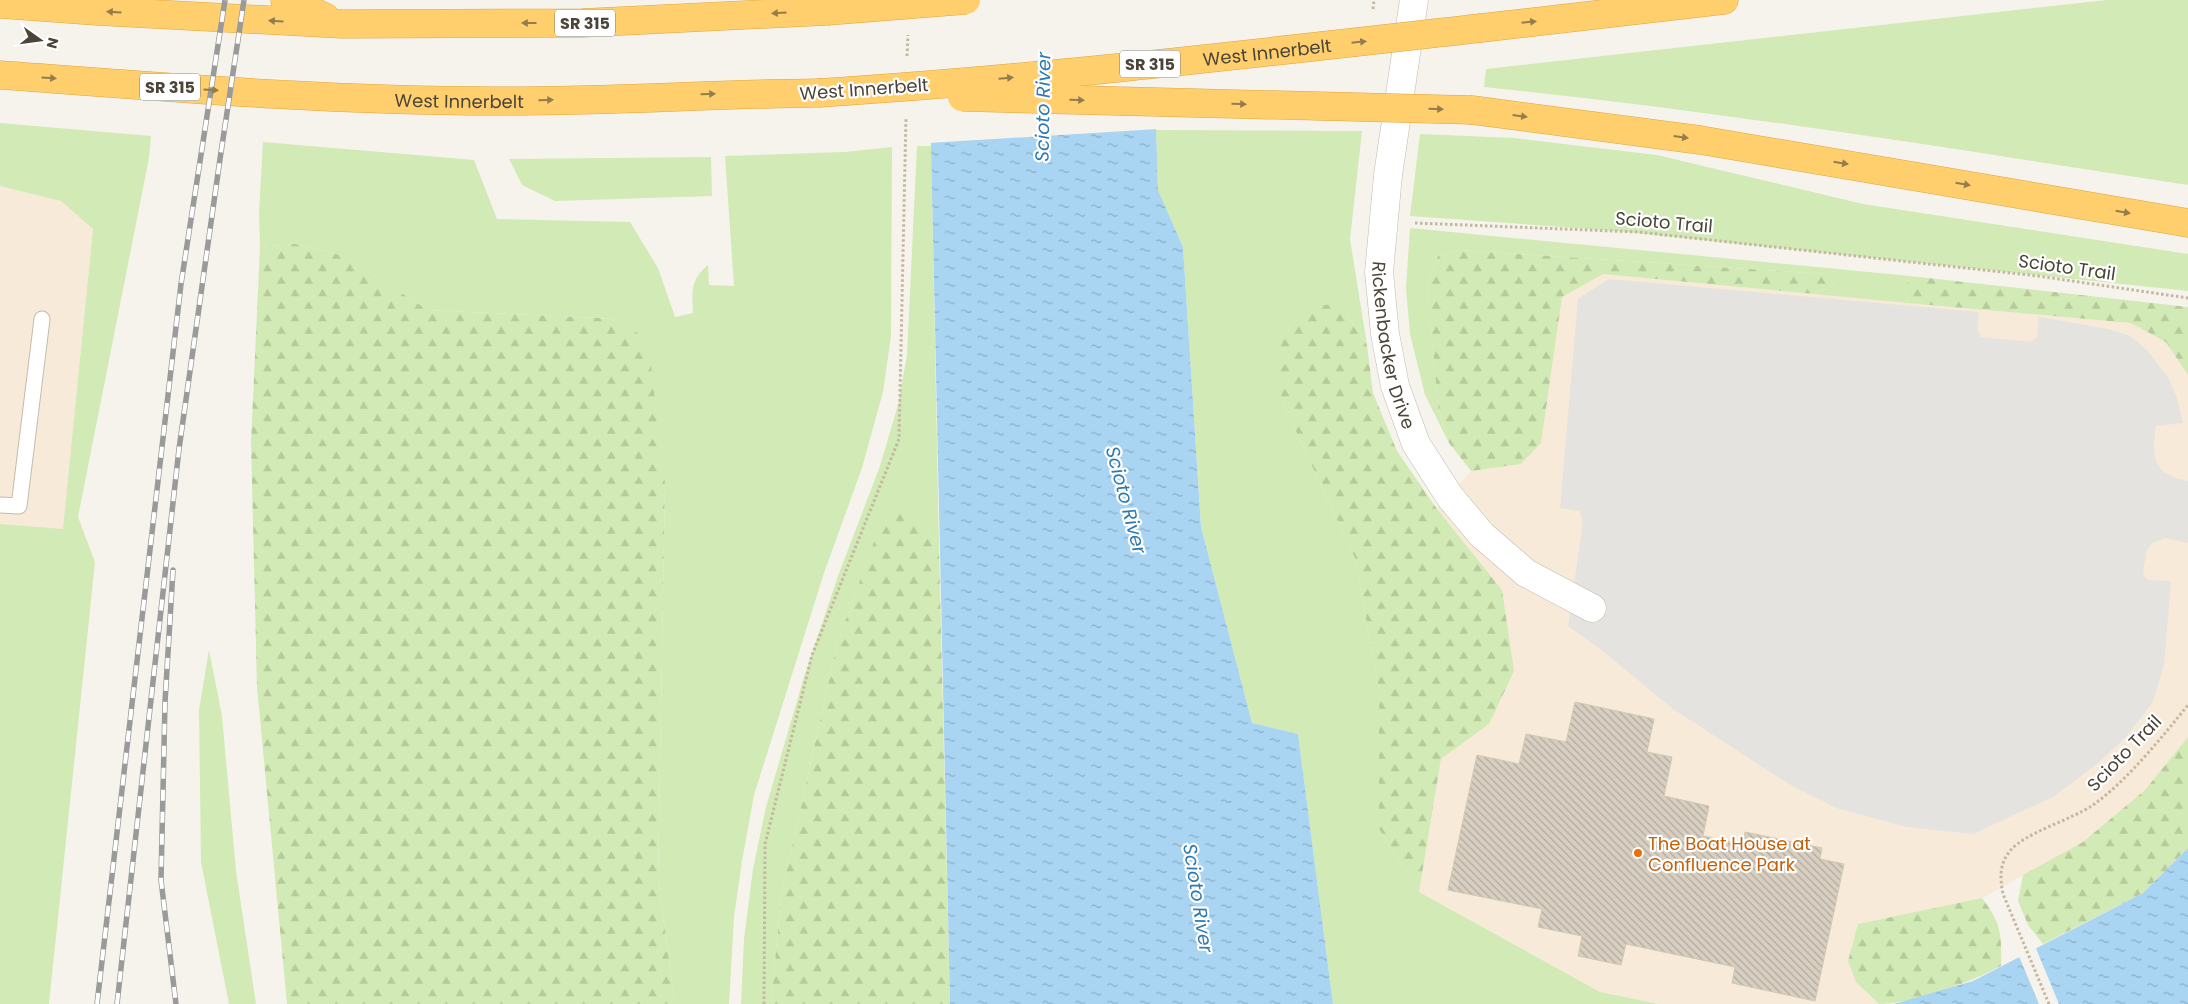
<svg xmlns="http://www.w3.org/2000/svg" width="2188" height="1004" viewBox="0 0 2188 1004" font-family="Poppins,sans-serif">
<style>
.commercial{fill:#f7ead8}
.green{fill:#d2eab5}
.forest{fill:url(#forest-firs)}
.parking{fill:#e5e3e0}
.water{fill:url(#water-ripples)}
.pier{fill:#f6f3ec}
.building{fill:url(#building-back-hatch);stroke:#d3c7b4}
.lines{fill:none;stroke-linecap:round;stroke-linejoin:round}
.service-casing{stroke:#c2bbae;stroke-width:17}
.minor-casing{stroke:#c2bbae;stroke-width:29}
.motorway-casing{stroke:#e0a43c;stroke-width:29}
.path{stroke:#c4b79f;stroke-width:3;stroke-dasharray:2.5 2.5;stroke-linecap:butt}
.service{stroke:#fff;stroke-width:15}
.minor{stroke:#fff;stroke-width:28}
.motorway{stroke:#ffcf6e;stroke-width:28}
.rail-casing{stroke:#9a9a9a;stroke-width:5.5}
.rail{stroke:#fff;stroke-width:4;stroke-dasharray:11;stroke-linecap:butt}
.motorway-bridge-casing{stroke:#e0a43c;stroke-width:29;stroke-linecap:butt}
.motorway-bridge{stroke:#ffcf6e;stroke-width:28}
.oneway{fill:#937c4e}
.food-dot{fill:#e8710a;stroke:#fff;stroke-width:2}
.labels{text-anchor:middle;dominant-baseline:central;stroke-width:4.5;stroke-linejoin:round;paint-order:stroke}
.shield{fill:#fff;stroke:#817c74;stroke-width:1}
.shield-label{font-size:16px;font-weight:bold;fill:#4b4439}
.street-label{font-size:18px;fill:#4b4439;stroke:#fff}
.food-label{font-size:18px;fill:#c56008;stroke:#fff;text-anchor:start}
.water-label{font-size:19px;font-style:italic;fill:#2e7ab2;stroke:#fff}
</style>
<defs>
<pattern id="forest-firs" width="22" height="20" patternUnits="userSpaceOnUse" patternTransform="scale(1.25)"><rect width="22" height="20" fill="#d2eab5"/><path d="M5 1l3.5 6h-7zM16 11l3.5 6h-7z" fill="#b6ca9c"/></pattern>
<pattern id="water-ripples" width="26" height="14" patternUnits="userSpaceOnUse" patternTransform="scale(1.25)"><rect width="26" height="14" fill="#a9d4f2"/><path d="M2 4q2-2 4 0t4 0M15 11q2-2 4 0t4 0" fill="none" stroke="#8caec5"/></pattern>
<pattern id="building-back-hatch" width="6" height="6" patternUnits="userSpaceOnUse" patternTransform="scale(1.25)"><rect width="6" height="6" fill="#d8cfc1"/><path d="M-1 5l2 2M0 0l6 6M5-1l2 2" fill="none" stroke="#b1aa9e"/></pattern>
</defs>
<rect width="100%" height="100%" fill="#f6f3ec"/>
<!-- commercial -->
<path class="commercial" d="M0,186l61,15 32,27 -30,302 -63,-6z
M1603,274l528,49 36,19 21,33v362l-43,53 -62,52 -101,56 -124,26 -2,58 23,22h-220l-59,-12 -181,-100 22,-133 48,-35 13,-134 -65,-81 34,-38 50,-7 20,-21 21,-147z"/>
<!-- green -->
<path class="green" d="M2107,0h81v185c-234,-36 -468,-74 -704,-98l2,-18z
M0,123l151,13 -2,22 -71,359 17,45 -46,442h-49v-480l63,5 30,-300 -32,-28 -61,-15z
M1156,130l206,1 -12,108 17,106 -21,-32 -65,86 74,159 24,132v139l40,63 181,100 59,12h-326l-35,-270 -46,-11 -51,-196 -18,-280 -25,-57z
M1420,134l94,4 143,17 206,49 325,50v37l-570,-60 -208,-15z
M263,142l211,18 23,59 133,3 28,46 17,49 18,-4c-1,-22 -3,-33 15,-48l1,20 25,1 -9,-130 120,-4 47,-5 -1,189 -8,56 -21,76 -38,105 -70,222 -12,66 -8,56 -5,87h-54l-17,-126 7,-394 -47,-165 -190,-9 -84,-54 -49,-12 -35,3 -1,-34z
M917,146h14l8,401 -20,-30 -39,9 -43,118 -56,253 -10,107h-30l3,-65 9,-70 13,-62 38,-130 34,-101 42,-110 18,-61 9,-50z
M711,157l1,39 -157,5 -33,-16 -13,-26z
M1410,228l500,48 -5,11 3,16 -94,-9 20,-10 -9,-10 -367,-24 -20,6 -11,29 11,121 11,37 -24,-48 -15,-61 -4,-46z
M209,650l13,66 14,155 20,133h-27l-28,-142 -2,-152z"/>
<!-- forest -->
<path class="forest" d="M295,244l49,12 84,54 190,9 30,22 17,143 -7,394 17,126h-388l-30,-317 -6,-245 9,-195z
M1458,250l367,24 9,10 -20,10 -211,-20 -41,23 -21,146 -20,21 -50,7 -22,-28 -11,-37 -11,-121 11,-29z
M1910,276l278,31v68l-22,-33 -35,-19 -223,-20 -3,-16z
M1332,304l14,9 21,32 6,48 24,58 40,58 65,81 12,81 -25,53 -48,35 -22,133 -40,-63v-139l-24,-132 -74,-159 -5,-56 19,-33z
M899,511l20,6 20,30 11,457h-179l10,-107 56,-253 43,-119z
M2188,737v111l-45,45 -100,51 -15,-19 -10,-24 5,-26 60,-33 62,-52z
M1982,898c19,25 20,36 19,68 -31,16 -87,38 -122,38l-23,-22 -8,-21 10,-37z"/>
<!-- parking -->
<path class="parking" d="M1609,279l370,33 -2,18 4,7 50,5 6,-5 2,-20 69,12 22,7 17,14 22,29 8,19 6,25 -27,3 -2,16 1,17 7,12 13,7 13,3v62l-23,-5 -13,5 -6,9 -3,23 5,5 23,1 -7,84 -11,37 -26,34 -30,28 -44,33 -80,37 -66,-7 -71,-19 -47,-24 -116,-75 -74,-61 -31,-22 15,-105 -4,-10 -19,-3 18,-209z"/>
<!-- water -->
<path class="water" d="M942,0h215l-1,130 2,60 25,57 18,280 51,196 46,11 35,270h-383l-19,-858z
M2188,848v156h-294l79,-23 170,-88z"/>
<!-- pier -->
<path class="pier" d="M939,0h220l-1,129 -229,14z
M2035,946l24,58h-20l-21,-50z"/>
<!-- building -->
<path class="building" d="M1575,702l79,17 -7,33 25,5 -8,39 45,10 -6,30 40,8 2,-12 77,16 -2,11 24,5 -29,137 -83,-18 3,-16 -109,-23 -5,21 -43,-9 4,-20 -44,-9 4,-18 -94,-19 29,-135 42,9 7,-30 40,8z"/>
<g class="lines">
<defs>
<path id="service" d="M0,505l19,1 23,-187"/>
<g id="minor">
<path id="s1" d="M1414,0l-26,175 -9,97 6,62 10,52 21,58 34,53 32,38 44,38 66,35"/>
</g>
<g id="motorway">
<path d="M285,0l40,17"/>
<path d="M0,4l97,7 245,13 240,-1 245,-12 23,-4"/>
<path d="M1481,28l243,-28"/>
<path id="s2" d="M0,75c164,12 328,26 493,26 108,1 217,-7 325,-8"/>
<path d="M1472,110l228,30 488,83"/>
</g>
</defs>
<!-- service casing -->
<use href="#service" class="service-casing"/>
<!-- minor casing -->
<use href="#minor" class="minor-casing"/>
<!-- motorway casing -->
<use href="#motorway" class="motorway-casing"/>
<!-- path -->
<path class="path" d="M1373,9l1,-9
M907,56l1,-21
M1415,223l223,9 400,44 150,22
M764,1004l1,-160 47,-189 87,-216 7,-322
M2049,1004l-46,-110c-3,-16 -4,-30 7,-43 14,-18 61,-31 83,-46 34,-24 69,-68 95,-100"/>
<!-- service -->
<use href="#service" class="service"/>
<!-- minor -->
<use href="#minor" class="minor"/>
<!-- motorway -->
<use href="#motorway" class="motorway"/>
<defs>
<path id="rail" d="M173,570l-8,132 -4,178 15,124
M97,1004l84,-720 44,-284
M117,1004l62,-555 41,-290 24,-159"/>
</defs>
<!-- rail casing -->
<use href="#rail" class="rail-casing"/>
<!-- rail -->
<use href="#rail" class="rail"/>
<defs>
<g id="motorway-bridge">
<path d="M827,11l139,-11"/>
<path id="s3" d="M818,93c221,-14 442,-40 663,-65"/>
<path d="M962,97l510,13"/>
</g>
</defs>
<!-- motorway-bridge casing -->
<use href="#motorway-bridge" class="motorway-bridge-casing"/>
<!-- motorway-bridge -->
<use href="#motorway-bridge" class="motorway-bridge"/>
</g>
<!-- one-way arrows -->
<defs><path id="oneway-solid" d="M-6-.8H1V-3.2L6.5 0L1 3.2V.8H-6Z" transform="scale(1.25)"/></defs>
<g class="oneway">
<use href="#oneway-solid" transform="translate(114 12) rotate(-177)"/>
<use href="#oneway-solid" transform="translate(779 13) rotate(177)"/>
<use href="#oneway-solid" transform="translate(276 21) rotate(-177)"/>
<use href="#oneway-solid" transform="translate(1529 22) rotate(-6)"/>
<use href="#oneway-solid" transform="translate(529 23) rotate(180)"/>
<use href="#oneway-solid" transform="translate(1359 42) rotate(-6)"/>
<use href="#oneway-solid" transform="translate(49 78) rotate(4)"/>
<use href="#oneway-solid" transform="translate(1006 78) rotate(-5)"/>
<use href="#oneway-solid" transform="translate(211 90) rotate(4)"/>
<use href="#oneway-solid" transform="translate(708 94) rotate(-2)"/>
<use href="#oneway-solid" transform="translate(546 100) rotate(-1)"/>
<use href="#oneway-solid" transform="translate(1077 100) rotate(1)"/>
<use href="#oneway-solid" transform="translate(1239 104) rotate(1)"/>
<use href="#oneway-solid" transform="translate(1436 109) rotate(1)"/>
<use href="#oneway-solid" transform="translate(1520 116) rotate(7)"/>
<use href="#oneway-solid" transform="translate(1681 137) rotate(8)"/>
<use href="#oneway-solid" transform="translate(1841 163) rotate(9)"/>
<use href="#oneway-solid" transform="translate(1963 184) rotate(10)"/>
<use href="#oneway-solid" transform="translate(2123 212) rotate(10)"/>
</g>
<!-- markers -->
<circle class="food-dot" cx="1638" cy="853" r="5"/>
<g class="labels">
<!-- shield labels -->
<g class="shield">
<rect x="555" y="9.5" width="60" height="27" rx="4"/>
<rect x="1120" y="50.5" width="60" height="27" rx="4"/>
<rect x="140" y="73.5" width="60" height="27" rx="4"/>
</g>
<g class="shield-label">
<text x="585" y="23">SR 315</text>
<text x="1150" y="64">SR 315</text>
<text x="170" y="87">SR 315</text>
</g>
<!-- street labels -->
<g class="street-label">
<text stroke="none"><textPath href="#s3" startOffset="451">West Innerbelt</textPath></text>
<text transform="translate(864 89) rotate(-4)">West Innerbelt</text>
<text stroke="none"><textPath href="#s2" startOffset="460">West Innerbelt</textPath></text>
<text transform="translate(1664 222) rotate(5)">Scioto Trail</text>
<text transform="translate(2067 267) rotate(8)">Scioto Trail</text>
<text stroke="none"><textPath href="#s1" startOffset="349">Rickenbacker Drive</textPath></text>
<text transform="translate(2124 753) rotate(-46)">Scioto Trail</text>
</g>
<!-- food labels -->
<g class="food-label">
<text x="1648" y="843">The Boat House at<tspan x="1648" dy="21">Confluence Park</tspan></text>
</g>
<!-- water labels -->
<g class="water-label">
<text transform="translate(1043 107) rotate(-89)">Scioto River</text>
<text transform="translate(1126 500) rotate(75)">Scioto River</text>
<text transform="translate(1198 898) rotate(81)">Scioto River</text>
</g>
</g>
<!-- north arrow -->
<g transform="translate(40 40) rotate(104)" stroke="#ffffff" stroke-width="4" paint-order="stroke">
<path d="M0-4L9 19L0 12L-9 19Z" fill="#4b4439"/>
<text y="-8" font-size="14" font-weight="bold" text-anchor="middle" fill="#4b4439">N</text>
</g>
</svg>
